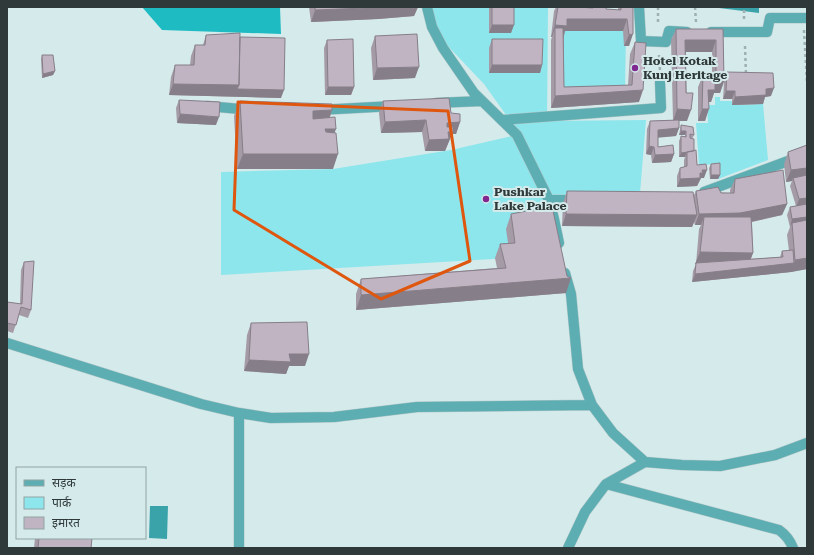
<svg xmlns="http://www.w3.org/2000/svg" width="814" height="555" viewBox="0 0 814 555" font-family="'Roboto Serif','Noto Sans Devanagari',serif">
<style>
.green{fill:#8ce6ec}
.forest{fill:#1fbbc3}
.water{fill:#3aa3a9}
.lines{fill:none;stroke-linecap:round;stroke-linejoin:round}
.pedestrian-casing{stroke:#b3c7c7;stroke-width:11}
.minor-casing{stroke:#b3c7c7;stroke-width:11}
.path{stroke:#9eb0b0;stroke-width:2.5;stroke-dasharray:3 3;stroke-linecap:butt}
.pedestrian{stroke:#5daeb3;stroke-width:10}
.minor{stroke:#5daeb3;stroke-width:10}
.wall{fill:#a59ba7}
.shaded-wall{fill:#867e88}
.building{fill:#c0b4c2;stroke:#867e88}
.marked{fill:none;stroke:#df570e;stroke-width:3;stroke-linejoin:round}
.poi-dot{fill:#812591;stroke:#d4eaeb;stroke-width:1.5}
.labels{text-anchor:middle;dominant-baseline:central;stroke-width:4;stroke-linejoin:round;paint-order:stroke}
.poi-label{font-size:12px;font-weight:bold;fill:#303939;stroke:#d4eaeb;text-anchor:start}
</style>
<rect width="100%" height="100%" fill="#d4eaeb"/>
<!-- green -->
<path class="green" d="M422,7h126l-1,114 99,-1 -6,73 -90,5 -26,-58 -40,-56 -58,-61z
M561,29h65l-1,66 -68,2z
M715,97h5v4h12l1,4 30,-1 5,56 -50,19v-15l-19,1 -3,-42h12l-1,-18h8z
M516,135l37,85 -43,38 -289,17v-103l112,-3 118,-19z"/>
<!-- forest -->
<path class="forest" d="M142,7h138l1,27 -119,-4z"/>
<!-- water -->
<path class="water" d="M711,7h48v6z
M150,506h18l-1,33 -18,-1z"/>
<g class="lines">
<defs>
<path id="pedestrian" d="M639,7l2,34 25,1 3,-11 18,1
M711,32h56l3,-14h37
M502,120l159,-12 -1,-26"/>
<path id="minor" d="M427,7l5,20 11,21 31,45 43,42 32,65 5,19 5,24
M436,103l46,-2
M207,106l44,4
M318,110l76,-4
M704,192l103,-38
M549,200h28
M565,273l6,21 7,75 14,36 21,28 32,29
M7,343l194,61 38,9 32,5 63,-1 83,-10 175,-2
M239,413v135
M606,484l173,46c7,5 11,10 14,18
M568,548l17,-36 21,-28 39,-22 37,3 38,1 55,-11 32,-12"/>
</defs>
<!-- pedestrian casing -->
<use href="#pedestrian" class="pedestrian-casing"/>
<!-- minor casing -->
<use href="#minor" class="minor-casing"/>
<!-- path -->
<path class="path" d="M658,7v17
M695,7l1,15
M744,19v-12
M804,30l3,53
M745,46l1,29
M659,55l1,15"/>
<!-- pedestrian -->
<use href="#pedestrian" class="pedestrian"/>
<!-- minor -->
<use href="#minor" class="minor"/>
</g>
<!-- wall -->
<path class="wall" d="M309,7h109l-4,9 -36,3 -67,3z
M489,7h25l-3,26h-22z
M556,7h22l14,1v-1h14v2l12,1v-3h15l-4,39h-5l-1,-15h-58l-1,5v51l64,-2 2,-31 5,-12 4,60 -88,6v-68l1,-3h-1l3,-26z
M676,29h47l1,51 3,-8 44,24 -6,1 -2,7 -31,1v-6h-9l1,-17 -4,11h-6l-3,9h-2l-4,19h-7v-34l5,-12h9v-23h-26l1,69h-8v7l-3,8 -18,1v10l16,7 -3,8 -19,1 -1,-8 -5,-1 1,-25 3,-8 23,-1 -2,-80z
M206,35l34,2 41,61 -112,-3 2,-18 4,-12h15l1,-9 4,-11h8z
M375,36l40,42 -42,2 -2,-32z
M492,39l50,26 -2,8h-51v-25z
M327,40l27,47 -3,8h-26l-1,-47z
M42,55l13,16 -2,4 -11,3 -1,-19z
M179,100l37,25 -39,-2 -1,-15z
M240,101l92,9 -2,7 4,16 -1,36h-96l-3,-53z
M383,101l68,12 9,9 -4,12h-4l-7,17h-20l-3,-19 -41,1 -2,-20z
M681,125l13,10 -2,4 2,12 3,14 7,13h-3l-4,8 -20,1v-11l3,-8 4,-1v-7l1,-3h-6v-16l2,-5h4v-1h-6z
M807,145v124l-16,3 -99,10 1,-11 3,-7 3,-35 2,-4h-6l-1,-3 -2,5 -130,-1 1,-23 4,-12 126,6 3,-6 34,2v-3l5,-11 52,25 -5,11 -30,7 1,31 -2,6 29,-2 2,-6h7l-2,-16 3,-8 -3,-12 3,-8 6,-1 -6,-20 2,-5 -6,1 -2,-18 4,-12z
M711,164l9,11 -2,4h-8l-1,-11z
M511,214l55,79 -210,17v-16l5,-15 136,-11 -2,-10 5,-14 8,-1 -2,-14z
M24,262l7,48 -3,8 -9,-3 -6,18 -6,-2v-29l13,2 1,-34z
M251,323l54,43h-16l-3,8 -42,-3 3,-36z
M35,538h57l-1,10h-57z"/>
<!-- shaded-wall -->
<path class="shaded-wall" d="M390,7h28l-4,9 -36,3 -67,3 4,-12z
M567,19h60l-4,12h-58l-2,7 -8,-10 -3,9h-1l4,-12z
M492,25h22l-3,8h-22z
M633,34l-4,12h-5l5,-11z
M685,40h31l-4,12h-31z
M492,65h50l-2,8h-51z
M419,67l-4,11 -42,2 4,-12z
M55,71l-2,4 -11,3 1,-4z
M715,81h9l-4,12h-6l-3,9h-7l4,-12z
M173,84l66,1 45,5 -3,8 -112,-3z
M328,87h26l-3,8h-26z
M774,88l-3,8 -6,1 -2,7 -31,1 3,-8 31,-8z
M643,90l-4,12 -88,6 4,-12z
M726,91h9l-3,8h-9z
M677,109l14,1 -4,11h-14z
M702,109h7l-4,12h-7z
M332,110l-5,15 -19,1 5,-15z
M180,114l39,3 -3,8 -39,-2z
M426,120l-4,12 -41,1 4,-11z
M460,122l-4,12h-4l-7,17h-20l4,-11 18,-17z
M679,128l-3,8 -21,2 3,-8z
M325,129h11l-6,15h-10z
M681,131h5l-1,4h-6z
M649,146l5,1 -3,8 -5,-1z
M687,152l-2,5h-6l2,-4z
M243,154h95l-5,15h-96z
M674,154l-3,8 -19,1 3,-8z
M807,168v11l-14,-1 -1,3 -6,1 5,-12z
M702,170h5l-3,8h-3l-4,8 -20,1 3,-8 20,-6z
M711,175h9l-2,4h-8z
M807,198v8l-11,1 3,-8z
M787,204l-5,11 -46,10 -32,-8 -3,8h-6l4,-11z
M807,212v11h-15l-2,4 2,-8z
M566,214l131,1 -5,12 -130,-1z
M700,252l53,1 -5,12 -53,-1z
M807,258v11l-16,3 -99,10 3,-8 99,-11 1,-3z
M571,278l-5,15 -210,17 5,-15z
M289,354h20l-4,12h-16l-3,8 -42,-3 5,-11z"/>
<!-- building -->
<path class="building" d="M315,7h75l-75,3z
M492,7h22v18h-22z
M558,7h20l15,1v-1h13v2l15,1v-3h12v27l-4,1 -2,-16h-60v7l-12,-1z
M555,28h8l1,59 68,-2 3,-43 11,1 -3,47 -88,6z
M676,29h47l1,52h-9v9h-7l1,19h-7l1,-34h13v-35h-31l1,53h7l-2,17 -14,-1z
M240,33l-1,52 -66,-1 2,-19h19l1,-20h10l1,-10z
M417,34l2,33 -42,1 -2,-32z
M240,37l45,1 -1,52 -47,-1 2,-4z
M353,39l1,48h-26l-1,-47z
M492,39h51l-1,26h-50z
M42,55h11l2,16 -12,3z
M727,72l46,1 1,15 -8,1v6l-31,2v-6h-9z
M449,98l2,15 9,1v8l-13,1v4h6v5h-5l1,7 -20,1 -3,-20 -41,2 -2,-21z
M179,100l41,2 -1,15 -39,-3z
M240,101l92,3v6l-19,1v8l22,-2 1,12h-11l1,3 10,1 2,21h-95z
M679,120v8l-21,2v17l15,-2 1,9 -19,1 -1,-8 -5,-1 1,-25z
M681,125l12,2 1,8 -4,-1v4l4,1v12l-13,2v-17l5,1v-6h-5z
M807,145v23l-16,2 -3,-18z
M696,150l1,15 9,-1 1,6h-5l1,3h-3v5l-20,1v-11l7,-2v-14z
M720,163v12h-9v-11z
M783,170l4,34 -47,9 -41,1 -3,-23 22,-4 3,6h13l1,-14z
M807,175v23l-8,1 -6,-21z
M567,191l126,1 4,23 -131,-1z
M807,204v13l-15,2 -2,-12z
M552,206l15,70 4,2 -210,17v-16l145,-11 -6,-24 15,-1 -4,-29z
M704,217h47l2,36 -53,-1z
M807,220v38l-12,2 -3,-37z
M793,250l1,13 -99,11 1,-11 87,-6 -1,-6z
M34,261l-3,49 -10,-3 -5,18 -9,-2v-21l15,2 2,-42z
M307,322l2,32h-20l2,8 -42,-2 2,-37z
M39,538h53l-1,10h-53z"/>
<!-- marked area -->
<path class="marked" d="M238,102l210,9 22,150 -89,38 -147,-89z"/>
<!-- markers -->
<g class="poi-dot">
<circle cx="635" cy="68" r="4"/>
<circle cx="486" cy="199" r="4"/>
</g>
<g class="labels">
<!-- poi labels -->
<g class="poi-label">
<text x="643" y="61">Hotel Kotak<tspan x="643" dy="14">Kunj Heritage</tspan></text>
<text x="494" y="192">Pushkar<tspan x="494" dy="14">Lake Palace</tspan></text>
</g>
</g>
<!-- border -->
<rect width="814" height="555" fill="none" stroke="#303939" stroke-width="16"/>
<!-- legend -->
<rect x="16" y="467" width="130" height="72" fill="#d4eaeb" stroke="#92a3a4"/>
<rect x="24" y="480" width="20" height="6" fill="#5daeb3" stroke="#92a3a4"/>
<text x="52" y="487" font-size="12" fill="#303939">सड़क</text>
<rect x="24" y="497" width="20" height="12" fill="#8ce6ec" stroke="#92a3a4"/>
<text x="52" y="507" font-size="12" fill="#303939">पार्क</text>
<rect x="24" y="517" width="20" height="12" fill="#c0b4c2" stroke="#92a3a4"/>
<text x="52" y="527" font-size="12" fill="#303939">इमारत</text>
</svg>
